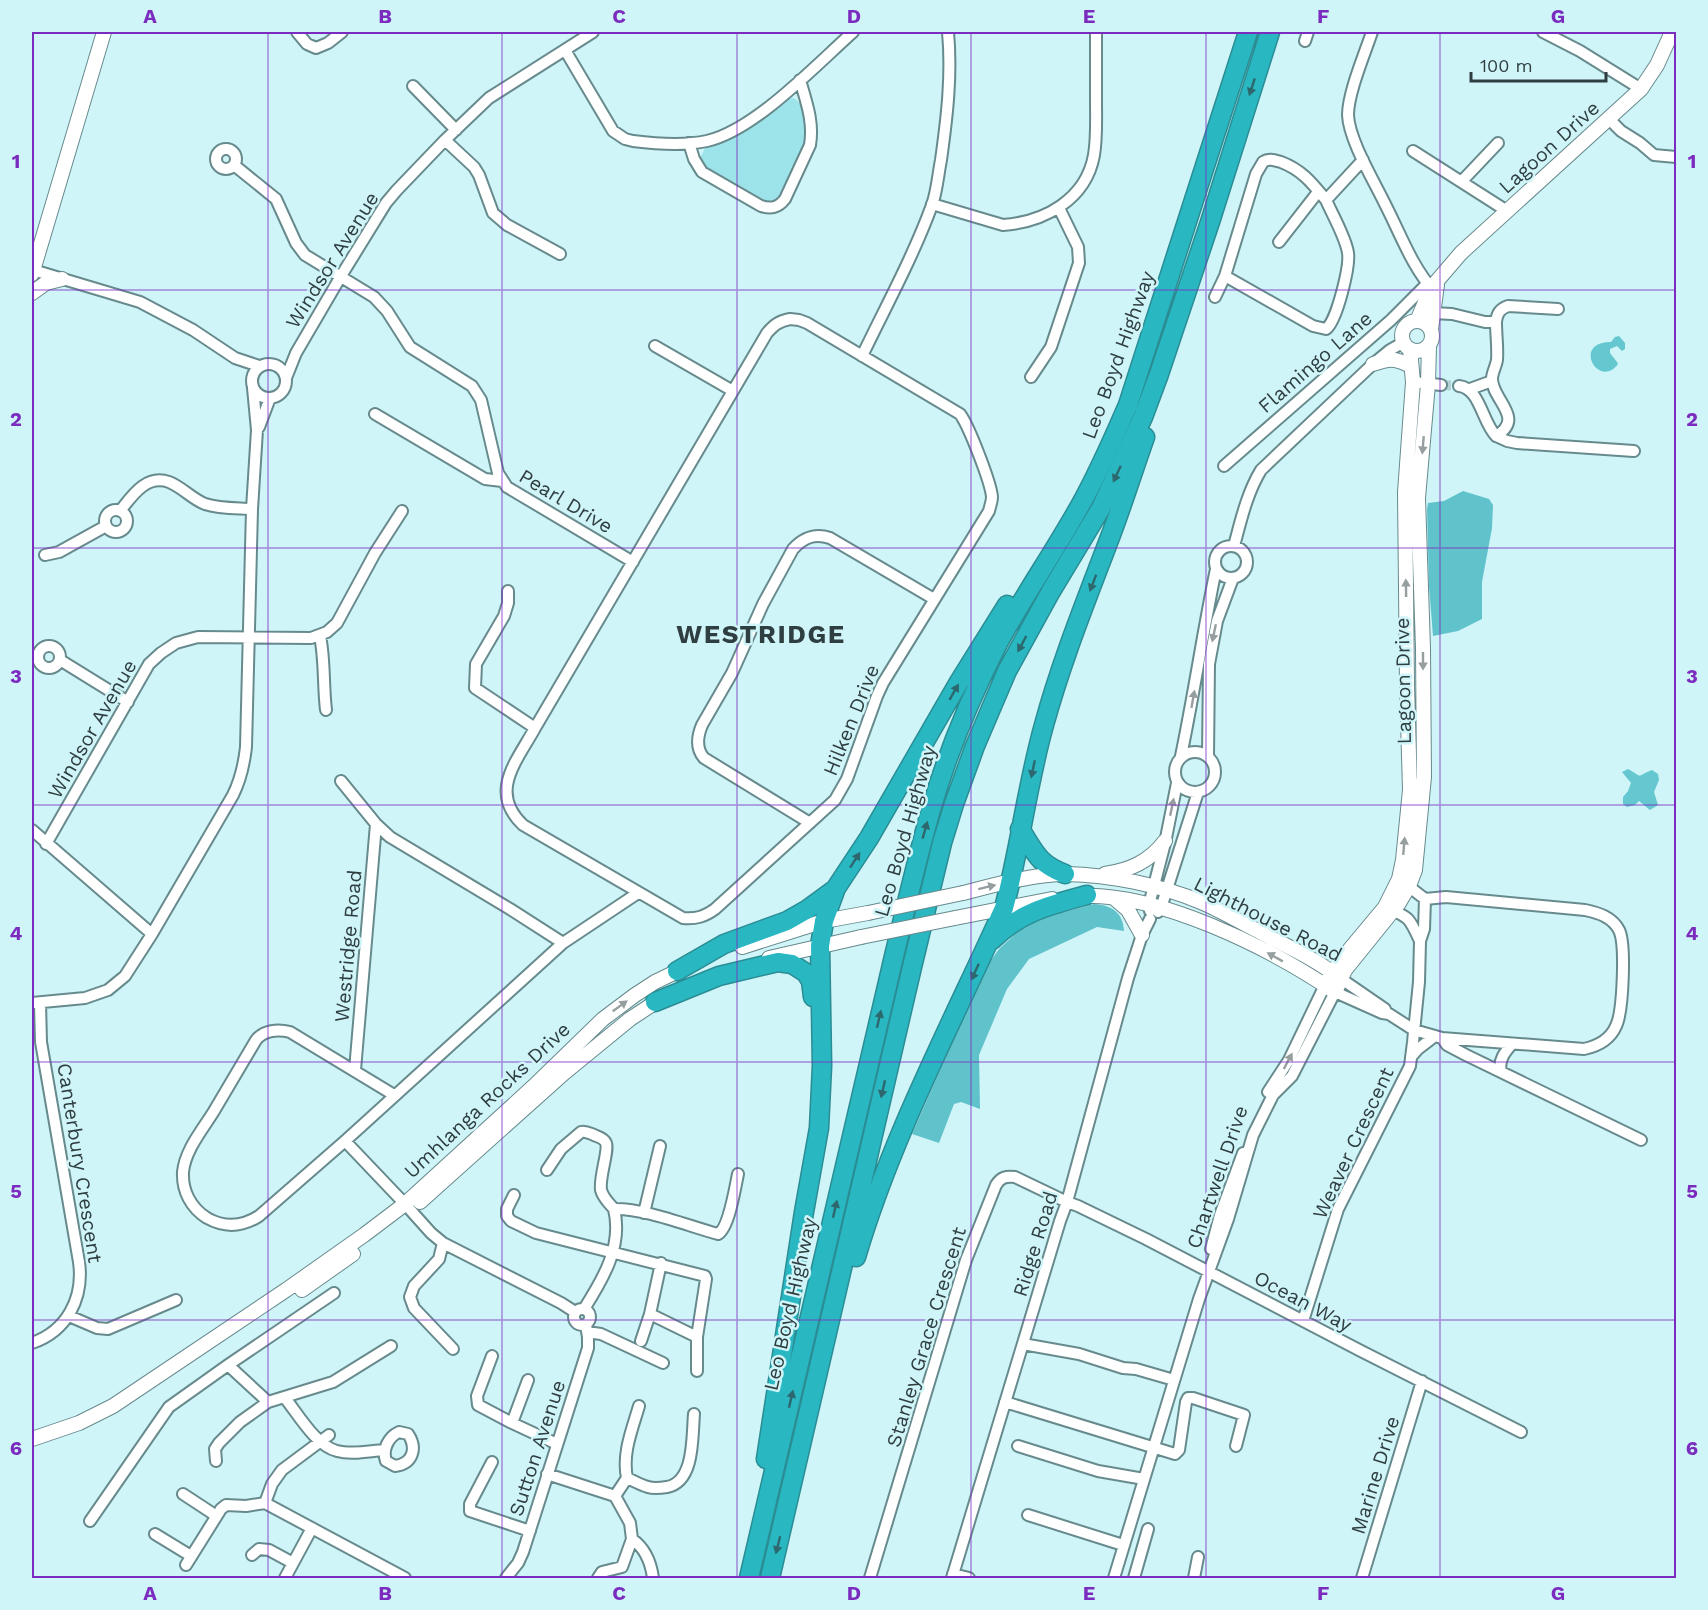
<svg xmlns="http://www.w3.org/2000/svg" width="1708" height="1610" viewBox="0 0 1708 1610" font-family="'Work Sans',sans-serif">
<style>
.green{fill:#9ce3ea}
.forest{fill:#60c2cb}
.water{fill:#65c7d0}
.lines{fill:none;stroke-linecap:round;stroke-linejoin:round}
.street-tunnel{stroke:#b0d0d4;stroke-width:10;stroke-dasharray:10 5;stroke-linecap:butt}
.street-casing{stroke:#678a8d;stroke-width:14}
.secondary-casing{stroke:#678a8d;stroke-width:16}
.highway-casing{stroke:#2b8d94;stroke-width:21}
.street{stroke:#fff;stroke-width:10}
.secondary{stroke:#fff;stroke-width:14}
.highway{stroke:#29b7c2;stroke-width:18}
.secondary-bridge-casing{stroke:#678a8d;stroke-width:16;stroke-linecap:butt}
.secondary-bridge{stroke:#fff;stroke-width:14}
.oneway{fill:#2d686e}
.oneway2{fill:#979ea0}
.grid{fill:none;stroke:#7b2cbf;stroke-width:1.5;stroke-opacity:0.55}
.labels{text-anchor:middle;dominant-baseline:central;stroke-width:5;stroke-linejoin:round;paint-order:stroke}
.street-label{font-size:20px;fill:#2f3e40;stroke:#d0f5f9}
.district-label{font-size:26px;font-weight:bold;letter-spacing:1.5px;fill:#2f3e40;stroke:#d0f5f9}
.neatline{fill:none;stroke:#7b2cbf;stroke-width:2}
.grid-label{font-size:20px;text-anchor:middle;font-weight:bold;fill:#7b2cbf}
</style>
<rect width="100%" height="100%" fill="#d0f5f9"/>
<!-- green -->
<path class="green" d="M793,98c13,5 15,31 12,44l-27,59 -9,3 -62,-34 -5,-5 -2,-7 5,-10 36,-14 45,-35z"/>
<!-- forest -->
<path class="forest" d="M1463,491l26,8 4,6 -1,23 -10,54v37l-24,12 -25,5 -4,-50 -2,-77 1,-6 16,-2z
M1094,904c17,1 29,8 30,27l-27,-4 -68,32 -22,30 -28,66 1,54 -19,-7 -7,2 -15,39 -27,-9 66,-150 9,-18 12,-17 24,-22 26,-12 15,-3z"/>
<!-- water -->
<path class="water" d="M1619,336l6,7v6l-3,2 -5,-5 -7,3v4l7,9 1,2c-19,26 -47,-22 -7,-22l4,-5z
M1628,769c16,9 7,8 24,1l6,4 1,6 -5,12 4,13 -8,5 -11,-9 -4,4 -8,2 -4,-3v-7l5,-6 3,-8 -9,-11z"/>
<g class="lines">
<!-- street-tunnel -->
<path class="street-tunnel" d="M1441,385l18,1"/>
<defs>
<path id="street" d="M297,32l10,12 9,4 12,-5 14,-11
M1372,32c-7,21 -24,61 -24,83 1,25 26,66 37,89 15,29 27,63 49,87
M1543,32l37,19 61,38
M1305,41l3,-9
M565,50l48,81 12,8 8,2c24,3 51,5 74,0 48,-11 109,-76 146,-109
M413,86l43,44
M1609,119l12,12 19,12 14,12 22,2
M445,140l29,27 5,8 14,38 14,12 53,29
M689,143l5,16 8,13 59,34c10,3 17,2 24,-7l25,-54c4,-23 -4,-44 -10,-65
M216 159a10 10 0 1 1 20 0a10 10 0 1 1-20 0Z
M1413,151l94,60
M234,165l42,34 20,44 9,12 69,42 13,14 23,36 62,39 9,14 17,73 9,14 126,75
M1462,181l36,-38
M932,204l71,21c41,-3 83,-25 91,-70 3,-18 2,-36 2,-55 0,-23 0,-46 0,-68
M1279,242l39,-50
M33,270l107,32 53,28 42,28 24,8
M1225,276l88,50 13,3c11,-8 24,-63 22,-76 -2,-15 -16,-39 -22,-53l37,-40
M1215,297l10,-21 31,-102 7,-12c6,-4 11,-2 18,0 21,8 31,21 45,38
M1433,313l19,1 33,8h11c0,13 2,26 1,38 -1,7 -5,12 -5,19 0,21 34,39 4,57 -14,-14 -16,-48 -37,-50
M790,319l9,1 8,3 153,91c9,12 31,69 32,83 0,5 -2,9 -3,14l-106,172 -6,13 -30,83 -12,21 -120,109c-11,8 -19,10 -32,9l-160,-93c-35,-33 -6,-64 12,-97l232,-395c7,-8 12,-12 23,-14z
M1496,322c1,-9 4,-13 12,-16l50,3
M655,346l78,45
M862,356c24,-50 51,-99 70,-151 5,-14 6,-30 9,-45 6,-43 11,-85 7,-128
M252 381a17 17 0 1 1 34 0a17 17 0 1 1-34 0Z
M1031,377l20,-30 28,-84 -1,-16 -19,-39
M286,378l10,-25 45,-77 45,-73 11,-13 48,-50 44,-42 104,-66
M1413,382l28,3
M1470,389l22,-8
M375,414l110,65 17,2
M259,427l11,-29
M1496,436l11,5 10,2 117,8
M1224,466l167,-146 37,-37
M105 521a11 11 0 1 1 22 0a11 11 0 1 1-22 0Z
M120,511c12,-15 26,-37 49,-29 13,5 23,17 36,22 15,5 32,4 47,5
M1215 562a16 16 0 1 1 32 0a16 16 0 1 1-32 0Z
M1234,546c7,-26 13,-53 27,-76l112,-106 17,-14 14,-8
M45,555l14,-3 47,-26
M508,591v12l-4,13 -28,48 -1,24 60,40
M320,636c5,24 3,49 6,74
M38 657a11 11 0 1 1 22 0a11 11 0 1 1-22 0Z
M60,660l68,42
M1175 772a20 20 0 1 1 40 0a20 20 0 1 1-40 0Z
M1181,756c13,-62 22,-125 35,-187
M1208,756l1,-92 8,-43 16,-43
M341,781l35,43 14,13 120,72 53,34
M810,823l-106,-65c-8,-9 -7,-21 -2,-33l30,-52 31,-69 30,-55c11,-12 22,-16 37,-11l104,61
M32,830l120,104
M46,844l103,-180 12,-11 15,-10 22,-6 113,1 16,-6 10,-9 38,-70 27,-42
M1386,907c24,11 23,10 34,34
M1150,911l-1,-6 16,-62 12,-60
M1158,912l3,-4 37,-116
M1340,978l45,31
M32,1003l53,-5 23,-8 17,-14 27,-42 81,-139c8,-16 11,-30 13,-48l6,-238 5,-79 -4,-42
M1442,1038l5,7 19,10 175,85
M1411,1057l7,-8 17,-13
M355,1070l21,-246
M1501,1072c-3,-12 4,-20 11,-28
M1268,1092l21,-32 36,-75
M394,1095l-104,-63c-12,-3 -26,-2 -34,8 -14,24 -28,47 -42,71 -11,18 -29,39 -31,61 -1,19 8,36 24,46 18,10 35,9 52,-2l86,-75 218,-198 75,-50
M345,1141l60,63 26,29 12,10 118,60 14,9
M547,1170l14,-21 20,-17c5,-1 8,1 13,3 4,2 10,3 12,8 3,8 -7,34 -5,47 2,8 8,13 13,19 30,-1 74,17 104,25 11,-6 17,-46 20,-60
M514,1195l-7,14v7l4,5 25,12 169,43 1,3 -9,58v34
M644,1213l16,-67
M443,1243l-4,16 -25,27 -4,11 4,11 39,41
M1211,1249l9,-34 23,-62
M574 1317a8 8 0 1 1 16 0a8 8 0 1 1-16 0Z
M584,1309c19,-30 39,-63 30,-100
M650,1314l47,23
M69,1316l28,12 11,1 68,-29
M1303,1321l35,-112 72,-143 3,-24 6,-60 1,-41 4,-12 1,-30
M587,1332l14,2 62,29
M641,1341l9,-27 11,-51
M32,1343c35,-12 52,-45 47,-81l-38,-220 -1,-39
M1023,1344l56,10 44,14 13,1 38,11
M492,1356l-15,40 1,9 34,18 45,21
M228,1365l40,37
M285,1398c13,16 31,48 52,53 15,4 32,0 47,-1
M1005,1402l170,52 4,-4 7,-48 2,-4h5l51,17 -8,31
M512,1423l16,-43
M399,1432l9,2c10,15 4,30 -13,32l-9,-5c-4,-11 2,-24 13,-29z
M1018,1446l80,25 46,8
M216,1461l-1,-12 4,-6 21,-21 28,-20 65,-20 58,-36
M492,1462l-22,42v7l60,20
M547,1474l68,22 15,27 2,16 -10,28 -20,5 -4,6
M627,1478c7,3 14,7 21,9 6,2 13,1 19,0 28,-5 25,-51 27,-73
M183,1494l32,21
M615,1496l12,-18c-5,-25 5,-48 12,-72
M265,1503l140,75
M265,1503l7,-19 10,-14 47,-35
M1028,1515l95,30
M90,1521l79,-114 59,-42 106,-72
M155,1534l36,22
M632,1539c13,9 19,24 21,39
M252,1555l7,-6 10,1 24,13
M186,1565l35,-56 5,-4 20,1 19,-3
M953,1574l16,4
M285,1578l27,-50
M506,1578l12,-15 5,-11 65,-204v-11l-2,-12
M870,1578l96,-318 30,-75c5,-8 10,-9 19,-8l52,25 11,4 68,33 215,112 160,81
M952,1578l108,-357 7,-19 61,-224 14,-43 8,-16
M1114,1578l85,-279 29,-80 25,-84 20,-40 19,-19 43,-84 47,21 7,1 25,16 28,8 142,11c14,-3 26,-9 32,-23 7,-14 10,-82 3,-96 -7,-13 -20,-17 -34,-20l-139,-13 -21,2 -22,-17
M1134,1578l14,-49
M1194,1578l4,-21
M1362,1578l60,-197"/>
<path id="secondary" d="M32,274l72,-242
M32,293l14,-10 16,-4
M1417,321l14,-33 30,-35 180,-164 16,-24 15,-33
M1402 336a15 15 0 1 1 30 0a15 15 0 1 1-30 0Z
M1431,329l6,-44
M1373,364c17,-6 22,-6 38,2
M1105,874c25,-4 44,-12 60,-33
M963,893c32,-8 70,-19 103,-19 45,1 94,11 135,28 21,9 41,21 61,31 26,14 54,26 76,44
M1077,896c80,-5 193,52 258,96l10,-22 54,-67 10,-17 6,-16 9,-93 -1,-129 -5,-150 10,-114 1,-39
M1115,899l13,11 14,25
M955,918l97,-19
M742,947l82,-26 44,-8
M769,958l92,-21
M1325,985l8,-13 17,-23 35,-42 14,-28 4,-19 7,-70 -3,-104 -2,-194 8,-110 -3,-33
M420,1202l144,-129 66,-54 32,-21
M302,1290l51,-36
M32,1439l47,-16 34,-17 173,-116 78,-55 41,-31 129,-118 69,-67 32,-24 20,-13 29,-14"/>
<path id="highway" d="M1020,829c15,23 18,35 45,45
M992,940c28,-28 58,-35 95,-45
M677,971l47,-27 63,-23 21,-12 26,-19
M655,1002l64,-26 59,-14 14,2 14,9 5,8 2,16
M856,1257c35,-119 97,-236 148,-349 16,-60 23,-123 40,-183 18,-66 44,-129 68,-193 12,-32 22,-64 33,-95
M766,1459l38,-247 15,-84 3,-62 -2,-120 4,-25 12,-33 33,-50 90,-156 48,-77
M749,1578l146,-626c12,-49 23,-98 37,-146 16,-54 38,-107 63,-157 26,-50 59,-96 86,-145 18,-32 32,-65 47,-99l120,-373
M770,1578l142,-611 30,-124 12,-39 21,-58 32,-75 44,-80 50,-83 42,-91 16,-43 51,-152 60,-190"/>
</defs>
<!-- street casing -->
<use href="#street" class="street-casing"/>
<!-- secondary casing -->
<use href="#secondary" class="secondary-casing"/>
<!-- highway casing -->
<use href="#highway" class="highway-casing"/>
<!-- street -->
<use href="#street" class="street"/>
<!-- secondary -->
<use href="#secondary" class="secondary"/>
<!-- highway -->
<use href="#highway" class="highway"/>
<defs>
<path id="secondary-bridge" d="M868,913l95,-20
M861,937l94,-19"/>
</defs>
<!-- secondary-bridge casing -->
<use href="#secondary-bridge" class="secondary-bridge-casing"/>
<!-- secondary-bridge -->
<use href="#secondary-bridge" class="secondary-bridge"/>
</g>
<!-- one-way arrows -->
<defs><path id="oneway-solid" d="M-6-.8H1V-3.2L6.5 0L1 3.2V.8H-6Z" transform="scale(1.5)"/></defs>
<g class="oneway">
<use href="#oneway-solid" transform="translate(1252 87) rotate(108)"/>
<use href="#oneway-solid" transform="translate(1117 474) rotate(115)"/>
<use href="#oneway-solid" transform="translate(1093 583) rotate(111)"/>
<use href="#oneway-solid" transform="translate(1022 644) rotate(118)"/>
<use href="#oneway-solid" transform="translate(954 692) rotate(-60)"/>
<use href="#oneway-solid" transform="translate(1033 769) rotate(102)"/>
<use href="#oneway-solid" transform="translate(925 830) rotate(-74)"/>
<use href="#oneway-solid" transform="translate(855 860) rotate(-57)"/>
<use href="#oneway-solid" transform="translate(975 972) rotate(115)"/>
<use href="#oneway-solid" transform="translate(879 1019) rotate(-77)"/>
<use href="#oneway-solid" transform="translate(883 1089) rotate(103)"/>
<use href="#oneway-solid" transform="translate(835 1209) rotate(-77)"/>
<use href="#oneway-solid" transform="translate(791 1399) rotate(-77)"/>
<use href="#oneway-solid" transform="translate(778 1545) rotate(104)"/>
</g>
<g class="oneway2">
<use href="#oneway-solid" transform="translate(1423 445) rotate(95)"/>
<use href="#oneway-solid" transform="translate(1406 588) rotate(-91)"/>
<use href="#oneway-solid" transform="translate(1214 633) rotate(102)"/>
<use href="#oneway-solid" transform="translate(1423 661) rotate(90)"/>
<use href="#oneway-solid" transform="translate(1193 699) rotate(-80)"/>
<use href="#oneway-solid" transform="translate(1172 807) rotate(-78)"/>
<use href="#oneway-solid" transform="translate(1404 846) rotate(-85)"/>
<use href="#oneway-solid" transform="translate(987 887) rotate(-14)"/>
<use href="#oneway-solid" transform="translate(1275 957) rotate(-151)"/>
<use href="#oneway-solid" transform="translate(620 1006) rotate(-36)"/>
<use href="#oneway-solid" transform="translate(1288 1061) rotate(-62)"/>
</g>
<!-- grid -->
<path class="grid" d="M268,32v1546M502,32v1546M737,32v1546M971,32v1546M1206,32v1546M1440,32v1546M32,290h1644M32,548h1644M32,805h1644M32,1062h1644M32,1320h1644"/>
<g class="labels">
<!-- street labels -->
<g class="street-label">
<text transform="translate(1549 147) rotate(-42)">Lagoon Drive</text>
<text transform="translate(332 260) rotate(-58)">Windsor Avenue</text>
<text transform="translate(1118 355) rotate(-70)">Leo Boyd Highway</text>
<text transform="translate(1315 362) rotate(-41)">Flamingo Lane</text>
<text transform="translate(566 501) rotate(31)">Pearl Drive</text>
<text transform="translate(1403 681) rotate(-91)">Lagoon Drive</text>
<text transform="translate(851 720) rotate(-68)">Hilken Drive</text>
<text transform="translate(92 729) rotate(-60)">Windsor Avenue</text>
<text transform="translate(905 831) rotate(-74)">Leo Boyd Highway</text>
<text transform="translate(1268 919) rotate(27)">Lighthouse Road</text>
<text transform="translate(348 946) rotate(-85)">Westridge Road</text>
<text transform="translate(487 1100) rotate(-43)">Umhlanga Rocks Drive</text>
<text transform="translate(1353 1143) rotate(-65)">Weaver Crescent</text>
<text transform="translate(80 1163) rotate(81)">Canterbury Crescent</text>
<text transform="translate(1217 1177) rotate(-71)">Chartwell Drive</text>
<text transform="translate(1035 1244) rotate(-73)">Ridge Road</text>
<text transform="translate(1303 1301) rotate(28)">Ocean Way</text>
<text transform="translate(790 1304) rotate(-77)">Leo Boyd Highway</text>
<text transform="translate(926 1337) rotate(-73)">Stanley Grace Crescent</text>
<text transform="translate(537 1448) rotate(-72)">Sutton Avenue</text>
<text transform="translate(1375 1475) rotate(-73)">Marine Drive</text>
</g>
<!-- district labels -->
<g class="district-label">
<text x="761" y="634">WESTRIDGE</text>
</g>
</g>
<!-- border -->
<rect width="1708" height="1610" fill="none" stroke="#d0f5f9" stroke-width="66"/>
<!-- scale -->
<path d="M1471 72v9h135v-9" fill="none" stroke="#2f3e40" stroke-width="3"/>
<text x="1480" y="72" font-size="18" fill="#2f3e40" stroke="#d0f5f9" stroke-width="4.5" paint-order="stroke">100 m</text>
<rect x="33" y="33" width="1642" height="1544" class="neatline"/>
<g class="grid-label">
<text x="150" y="23">A</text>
<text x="385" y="23">B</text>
<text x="619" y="23">C</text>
<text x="854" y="23">D</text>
<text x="1089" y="23">E</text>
<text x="1323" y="23">F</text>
<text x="1558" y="23">G</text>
<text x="16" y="168">1</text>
<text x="1692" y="168">1</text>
<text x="16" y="426">2</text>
<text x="1692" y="426">2</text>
<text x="16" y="683">3</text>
<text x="1692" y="683">3</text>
<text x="16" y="940">4</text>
<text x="1692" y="940">4</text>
<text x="16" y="1198">5</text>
<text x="1692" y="1198">5</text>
<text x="16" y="1455">6</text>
<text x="1692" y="1455">6</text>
<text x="150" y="1600">A</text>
<text x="385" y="1600">B</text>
<text x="619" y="1600">C</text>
<text x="854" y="1600">D</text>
<text x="1089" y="1600">E</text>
<text x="1323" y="1600">F</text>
<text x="1558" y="1600">G</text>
</g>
</svg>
